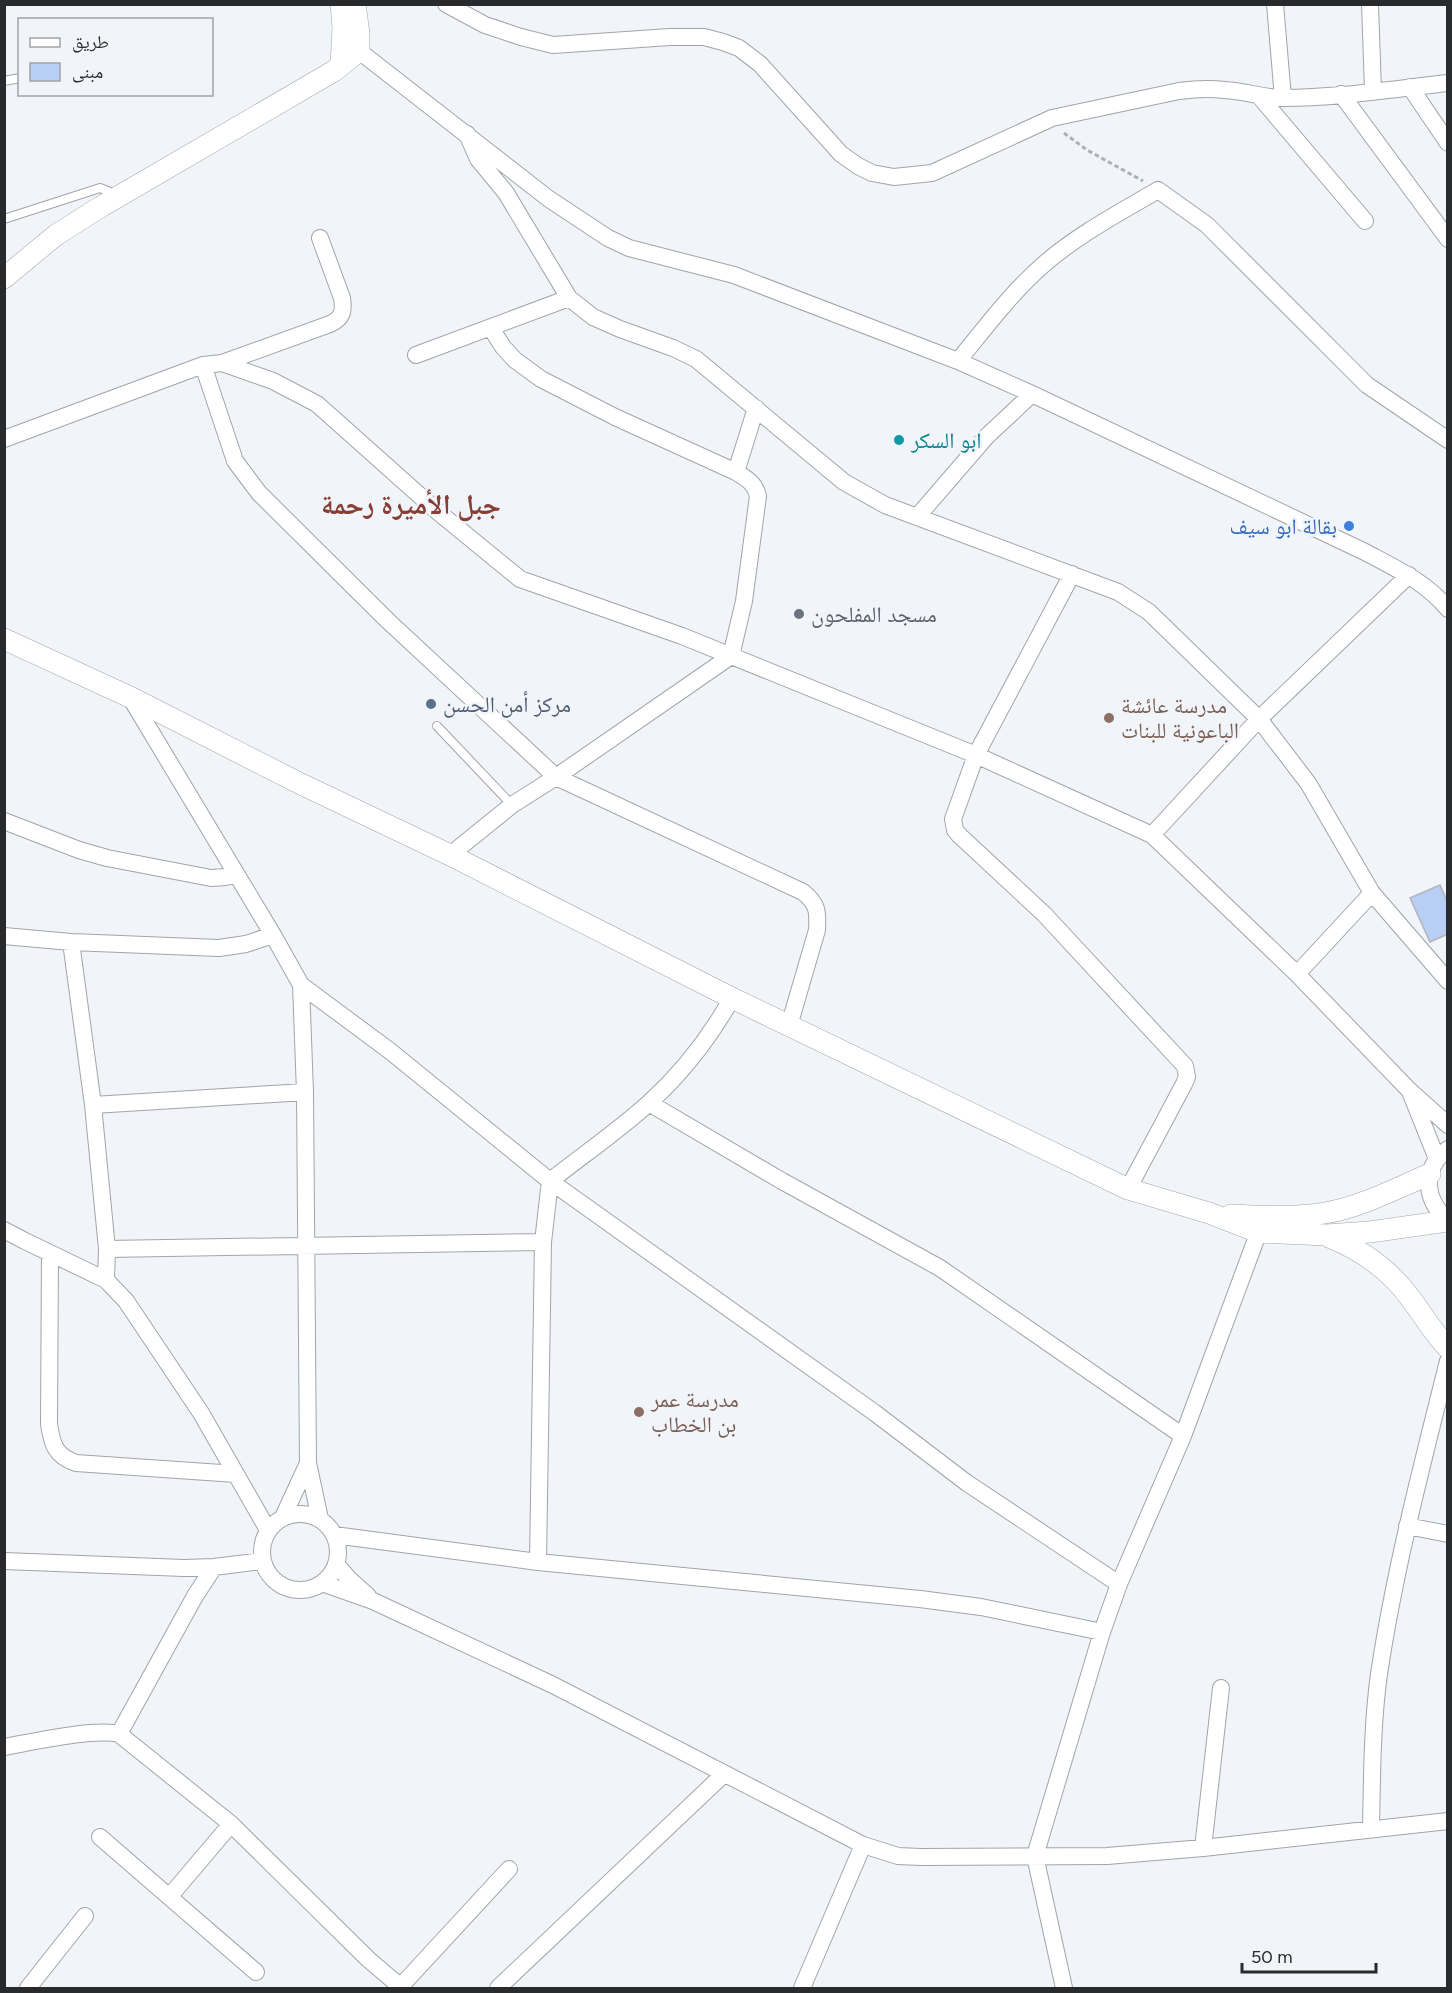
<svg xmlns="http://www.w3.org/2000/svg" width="1452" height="1993" viewBox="0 0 1452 1993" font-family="Figtree,'Noto Naskh Arabic',sans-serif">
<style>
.building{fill:#b9cef5;stroke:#b2b5b9;stroke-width:1.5}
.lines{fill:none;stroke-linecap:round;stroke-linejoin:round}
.service-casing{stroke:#a1a4a8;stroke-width:10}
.minor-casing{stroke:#a1a4a8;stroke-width:18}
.tertiary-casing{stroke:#a1a4a8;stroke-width:22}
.path{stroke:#adb0b4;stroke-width:3;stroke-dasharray:4.5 3;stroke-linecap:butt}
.service{stroke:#fff;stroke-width:8}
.minor{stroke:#fff;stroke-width:16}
.tertiary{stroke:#fff;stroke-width:21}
.culture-dot{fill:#0f9aa8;stroke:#f1f4f9;stroke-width:2}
.shop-dot{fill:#3f7fe0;stroke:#f1f4f9;stroke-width:2}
.worship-dot{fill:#6b7280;stroke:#f1f4f9;stroke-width:2}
.service-dot{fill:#5c6f8a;stroke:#f1f4f9;stroke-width:2}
.education-dot{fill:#8d6e63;stroke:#f1f4f9;stroke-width:2}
.labels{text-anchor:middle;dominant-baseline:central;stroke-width:5;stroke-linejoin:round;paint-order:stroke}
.culture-label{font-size:22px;fill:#0d838f;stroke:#f1f4f9;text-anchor:start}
.shop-label{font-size:22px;fill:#366cbe;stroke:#f1f4f9;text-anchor:end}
.worship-label{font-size:22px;fill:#5b616d;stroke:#f1f4f9;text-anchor:start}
.service-label{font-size:22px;fill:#4e5e75;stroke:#f1f4f9;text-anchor:start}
.education-label{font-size:22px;fill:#785e54;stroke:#f1f4f9;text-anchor:start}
.district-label{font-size:28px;font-weight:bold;fill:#863f34;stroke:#f1f4f9}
</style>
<rect width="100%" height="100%" fill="#f1f4f9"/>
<!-- building -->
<path class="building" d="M1440,885l8,18v31l-18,8 -20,-44z"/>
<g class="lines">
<defs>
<path id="service" d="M4,81l16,-3
M4,219l96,-31 15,6
M437,726l75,79"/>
<path id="minor" d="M446,4l39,21 36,12 32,8 117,-8h34l19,5 16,6 21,16 81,90 17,12 14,7 22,4 38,-4 120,-55 127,-27c15,-2 30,-3 46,-1 20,1 38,8 58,8 55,0 110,-9 165,-15
M1275,4l8,94
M1370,4l3,87
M349,48l10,3 190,148 59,39 21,10 105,27 224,86 74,33 333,158c30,16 61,30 83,57
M1410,87l38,56
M1341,94l107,145
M1260,97l105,124
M467,134l11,25 28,34 63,105 24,19 27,12 53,19 23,11 148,123 41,23 233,87 31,20 110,107 49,64 64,110 76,88
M491,328l12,19 12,13 26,19 74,38 121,55
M416,355l153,-57
M958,361c27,-33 53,-68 85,-96 34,-30 76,-52 115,-75l49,35 160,160 81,55
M222,363l108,-39c13,-6 14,-13 12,-26l-22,-60
M203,365l32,96 24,32 128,127 169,157 247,115c15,12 15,20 14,38l-28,96
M4,439l199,-74 19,-2 51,18 44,23 120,107 83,68 162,57 294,119 176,80 145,139 113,117 38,34
M917,517l69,-80 46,-43
M1072,574l-96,181 -23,64 2,11 4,5 85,79 141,152 2,11 -3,7 -56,105
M130,697l143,238 28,50 4,107 3,371 12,56
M4,821l75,29 28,8 104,20 15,-1 10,-4
M1152,835l107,-116 150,-144
M450,855l62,-50 44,-28 175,-121 13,-55 14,-105c-3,-13 -11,-17 -22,-24l20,-64
M4,936l67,6 148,6 27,-4 27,-9
M71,942l22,163 14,144 -1,31
M1297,974l75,-81
M301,985l89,66 160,130 325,232 92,70 152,101
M1411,1094l26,65
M649,1103l133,78 158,87 243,168
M93,1105l212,-13
M1448,1149c-28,21 -23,51 0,72
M4,1230l21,11 81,39 20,21 75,112 67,117
M107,1249l436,-7
M50,1254l-1,170c3,20 6,32 27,39l160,11
M262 1552a38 38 0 1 1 76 0a38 38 0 1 1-76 0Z
M283,1517l25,-54
M1407,1526l41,8
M334,1535l204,27 382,37 61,8 121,25 -67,224 29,132
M4,1561l180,7 30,-1 48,-6
M538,1562l5,-320 7,-61c33,-26 68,-50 99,-78 33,-30 61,-66 83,-105
M336,1564l13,15 19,17
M322,1583l51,18 180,84 310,160 35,11 23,1 186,-1 96,-8 245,-27
M1102,1632l17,-48 64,-148 79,-213
M119,1734l76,-138 19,-29
M4,1747c28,-5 91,-19 115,-13l112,90 137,135 34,29
M1371,1829c1,-51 1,-104 8,-155 16,-106 43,-209 69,-313
M100,1837l156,135
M1203,1848l18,-160
M170,1896l61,-72
M400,1987l109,-118
M28,1988l57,-72
M498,1988l226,-214
M802,1988l61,-143"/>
<path id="tertiary" d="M341,4l2,23 -2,38
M4,278l52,-43 46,-29 232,-135 25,-20v-17l-4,-30
M4,639l126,58 169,86 151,72 282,143 396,191 81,24 49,19 68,3 44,-3 77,-11
M1231,1215c31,2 63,3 94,-2 36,-6 72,-25 105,-39
M1329,1237c33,13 61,33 82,62 12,16 22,33 37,49"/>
</defs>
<!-- service casing -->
<use href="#service" class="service-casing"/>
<!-- minor casing -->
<use href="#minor" class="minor-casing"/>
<!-- tertiary casing -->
<use href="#tertiary" class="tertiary-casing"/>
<!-- path -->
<path class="path" d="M1064,133l23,17 56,31"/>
<!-- service -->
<use href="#service" class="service"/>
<!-- minor -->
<use href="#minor" class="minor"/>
<!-- tertiary -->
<use href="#tertiary" class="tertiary"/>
</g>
<!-- markers -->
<circle class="culture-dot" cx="899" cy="440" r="6"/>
<circle class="shop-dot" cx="1349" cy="526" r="6"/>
<circle class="worship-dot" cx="799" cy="614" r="6"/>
<circle class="service-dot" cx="431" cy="704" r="6"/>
<g class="education-dot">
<circle cx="1109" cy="718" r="6"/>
<circle cx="639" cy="1412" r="6"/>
</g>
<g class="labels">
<!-- culture labels -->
<g class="culture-label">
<text x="911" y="440">ابو السكر</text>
</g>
<!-- shop labels -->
<g class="shop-label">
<text x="1337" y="526">بقالة ابو سيف</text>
</g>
<!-- worship labels -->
<g class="worship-label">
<text x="811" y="614">مسجد المفلحون</text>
</g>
<!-- service labels -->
<g class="service-label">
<text x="443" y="704">مركز أمن الحسن</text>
</g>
<!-- education labels -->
<g class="education-label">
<text x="1121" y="705">مدرسة عائشة<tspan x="1121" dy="25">الباعونية للبنات</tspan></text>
<text x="651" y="1399">مدرسة عمر<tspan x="651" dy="25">بن الخطاب</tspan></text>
</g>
<!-- district labels -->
<g class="district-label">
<text x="411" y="504">جبل الأميرة رحمة</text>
</g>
</g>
<!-- border -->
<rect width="1452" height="1993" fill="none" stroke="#292a2c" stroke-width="12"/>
<!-- legend -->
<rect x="18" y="18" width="195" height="78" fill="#f1f4f9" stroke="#a1a3a7" stroke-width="1.5"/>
<rect x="30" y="38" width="30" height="9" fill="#ffffff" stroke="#a1a3a7" stroke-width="1.5"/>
<text x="72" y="48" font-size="18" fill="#292a2c">طريق</text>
<rect x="30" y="63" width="30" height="18" fill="#b9cef5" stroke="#a1a3a7" stroke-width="1.5"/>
<text x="72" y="78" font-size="18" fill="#292a2c">مبنى</text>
<!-- scale -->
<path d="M1242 1963v9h134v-9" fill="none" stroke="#292a2c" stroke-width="3"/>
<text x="1251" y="1963" font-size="18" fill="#292a2c" stroke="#f1f4f9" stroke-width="4.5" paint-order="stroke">50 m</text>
</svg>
